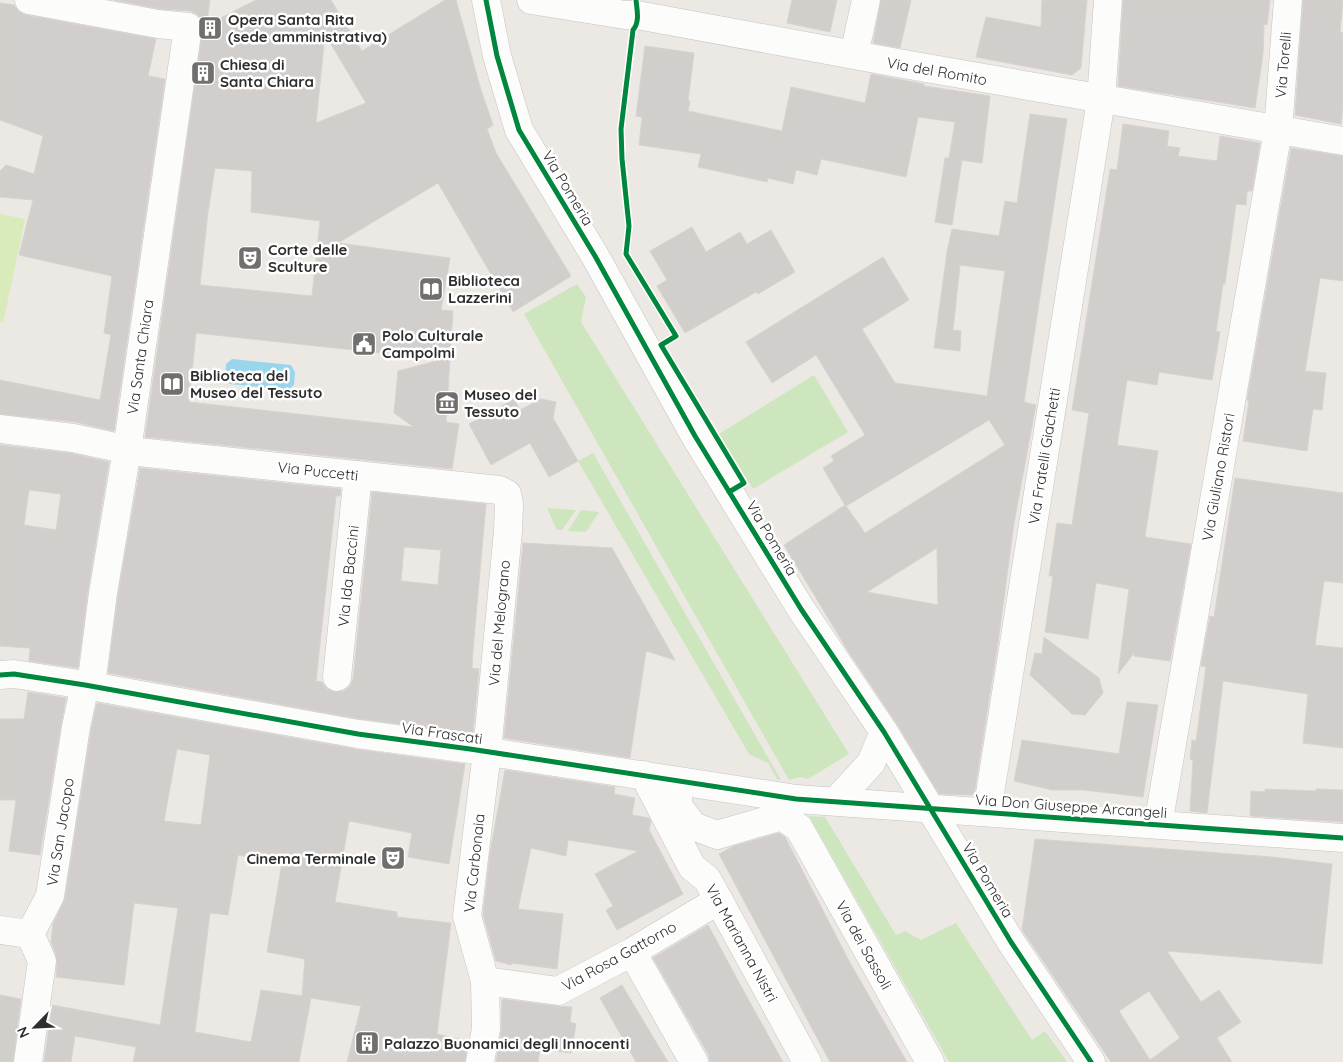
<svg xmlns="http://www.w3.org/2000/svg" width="1343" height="1062" viewBox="0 0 1343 1062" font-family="Quicksand,sans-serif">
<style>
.green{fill:#cee6be}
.pitch{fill:#d9eabb}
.water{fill:#99d6ec}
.building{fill:#d1cecb;stroke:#d7d4d0;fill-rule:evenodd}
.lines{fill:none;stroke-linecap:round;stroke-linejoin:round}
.minor-casing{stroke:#c5c4c5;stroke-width:29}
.minor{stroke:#fcfcfb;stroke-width:28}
.cycleway-casing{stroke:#fff;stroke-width:8}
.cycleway{stroke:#00873e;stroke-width:5}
.labels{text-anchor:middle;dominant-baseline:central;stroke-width:5;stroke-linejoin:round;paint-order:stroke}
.poi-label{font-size:15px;font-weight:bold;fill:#2e2e2e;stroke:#fff;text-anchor:start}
.street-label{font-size:15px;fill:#2e2e2e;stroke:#fff}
</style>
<rect width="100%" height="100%" fill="#ece8e4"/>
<!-- green -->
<path class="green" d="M577,284l9,13 -5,25 268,432 -41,25 -7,-2 -12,3 -265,-466z
M814,375l34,57 -95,57 -34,-55z
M593,453l188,327 -4,-1 -9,-16 -19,-9 -171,-293z
M547,508l29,2 -14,20h-5z
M581,510l18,2 -13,20 -18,-1z
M809,816l16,1 71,118 9,-4 16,9 35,-17 76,117 13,-9 22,31h-118z"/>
<!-- pitch -->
<path class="pitch" d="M0,214l25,5 -22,104 -3,-1z"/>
<!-- water -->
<path class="water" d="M232,359l59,6 4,7 -1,13 -6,5 -58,-6 -5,-5 1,-15z"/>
<!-- building -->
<path class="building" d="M114,0h96l-3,21 -5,-1 -5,-6 -7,-3 -30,-2z
M256,0h75l31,51 83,-51h11l25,90 12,35 -6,4 9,24 75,123 -58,36 -75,-129 -100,60 112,15 -9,52 12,1 -7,111 13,2 -7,45 -307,-32 58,-410zM325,34l41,69 -50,20zM215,168l37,3 -1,41 69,9 -8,75 -112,-11 8,-73zM196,333l204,22 40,5 -42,11 -4,42 20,14 -225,-25z
M792,0h45l-7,32 -43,-9z
M881,0h30l-11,48 -27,-5z
M1042,0h45l-6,68 -9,7 -96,-18 10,-40 55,10z
M1123,0h147l-3,25 -3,-1 -1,30 -8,54 -137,-22z
M1303,0h40l-3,32 3,1v72l-2,19 -46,-9z
M0,3l14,2 5,7 7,3 130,24 -8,37 17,3 -51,352 -39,-9 -75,-8v-34l100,20 11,-65 -7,-2 8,-57 -93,-21 14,-55 -33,-3v-26l6,-6 28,9 9,-38 -43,-16z
M645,46l49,7 -6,48h2l-2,10 94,20 9,-44 74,16 6,-29 53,10v2l66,10 -8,67 -22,-3h2l-10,65 -17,-3 10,-64h4l6,-36 -37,-5 -12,60 -85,-18 -4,16 -21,-5 -3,14 -25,-6 -1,4 -69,-15 3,-13 -62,-9 3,-28 -6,-1z
M1030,114l37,5 -43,283 12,3 -22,118 -16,120 -24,152 -35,-1 -42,-70 -49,-73 -64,-106 61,-40 -22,-37 11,-7 -3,-5 34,-21 -49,-80 -44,28 -26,-41 137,-85 26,43 -47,29 33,54 92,13 18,-125 -45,-6 -7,65 8,1 -1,20 -26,-3 13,-96 5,-23 47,7 6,-35 12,2zM989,420l16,25 -140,88 -19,-27zM937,548l1,57 -71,-13z
M1123,124l46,7 -2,15 13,2 -2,8 39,5 3,-25 40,7 -8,48h-5l-1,14 -10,-1 -11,80h-2l-7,47 4,1 -8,48 -53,-8 -2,13 -30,-5 -10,65 41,6 -13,86 46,7 -21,117 -36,-5v-3l-16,21 11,-85 -33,-6 -8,56 -43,-7 8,-56h-4l8,-53 15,2 17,-112 -17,-3 38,-241 7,1z
M1291,148l52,8v125l-23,-3 -15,93 21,2 -4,37 -9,-1 -6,42 -64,-10 6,-40 -2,-1z
M692,227l14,25 34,-20 7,12 24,-14 24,42 -37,22 -2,-2 -71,41 -28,-47 10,-6 -17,-29z
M514,399l6,11 21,-11 15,3 -3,16 25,43 -29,16 -19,-34 -39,22 -22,-41z
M0,445l70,8 39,9 -21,128 -10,78 -49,-7 1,-13 -30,-2zM29,490l32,4 -5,36 -32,-5z
M140,468l201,21 -1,7h-4l-20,185 6,1 5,7 8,3 9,-1 6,-5 3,-7 19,-187 114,12 -13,146 -1,18 7,1 -6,65 -113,-15 -252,-46 10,-78zM404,547l37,3 -3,35 -37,-4z
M1235,478l108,15v90l-19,-2 -9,64 28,3v100l-40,-5 5,-49 -85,-13 -16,132 -17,-2 3,-51 -3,-1 2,-19 4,1 10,-74 -5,-1 9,-50 4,1z
M523,543l89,5 63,112 -29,-9 -16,107 -126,-20z
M1044,637l55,41 4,15 -18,22 -13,-1 -42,-39 5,-22 7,1z
M28,692l38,6 -5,27 -21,130 -31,-4 7,-51h-16v-81h24z
M1127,702l31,3 -15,92 -59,-7h-32l-38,-9 8,-41 97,14z
M97,703l258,46 110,15 -16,100 -41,-7 4,-24 -63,-12 -14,81 62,10v5l54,6 -14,111 31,7 -3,21h-118l14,-56 -50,-8 -12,64h-166l3,-15 -61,-11 -4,26h-27l8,-57 108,20 18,-117 -44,-5 -10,82 -68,-8 1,-14 -1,-8 -5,-13 2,-18 12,-26 26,-168zM177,749l33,6 -9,70 -37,-4zM238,855l44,8 -15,89 38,7 -3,37 -41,-6 -10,52 -56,-10 15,-119 18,2z
M505,770l110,17 -1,7 21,4 -3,17 17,3 2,3 -2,9 34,64 -66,36 -11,-20 7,-4 -18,-32 43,-23 -70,-11 -2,16 -35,-8 -13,61 45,5 -6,55 -45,-6 -1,2 -15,-4 -13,-46 7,-62z
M1265,789l51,2v-2l27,1v32l-93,-6 1,-25 14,1z
M779,833l6,4 64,124 58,101h-77l-111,-208 15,-8z
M1035,839l237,18 60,7 -10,100 -155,-13 34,51 18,-12 22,32 -24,16 15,24h-121l-89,-132zM1149,991l31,47 -30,22 -31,-49z
M708,925l34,63 41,74h-73l-2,-8 -55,-96z
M622,985l46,77h-32l-36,-64z
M0,995l21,4 -8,63h-13z
M502,999l54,7 16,1 -2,15 6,2 -5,29 -31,-4 -2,13h-42l5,-30z"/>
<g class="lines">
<defs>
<path id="minor" d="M29,0l129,24 30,3 -61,423 -24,143 -12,93
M486,0l11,56 22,74 76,126 100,180 106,173 83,123 127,210 80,120
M531,0l94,15h12c235,44 470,86 706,126
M854,55l12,-55
M0,429l73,9 65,14 361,38 8,4 2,10 -1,27 -21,221 -20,164 18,65 1,48 -6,33
M0,675l14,-1 71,11 273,49 112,15 326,50 547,39
M337,677l21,-202
M644,775l48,92 15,12 100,183
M678,781v25l15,20 24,9 65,-19 17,12 131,234
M836,801l35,-38 13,-31
M987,812l114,-712 7,-100
M1158,825l120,-695 10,-130
M0,930l30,4
M30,934l20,-38 26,-169 9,-42
M632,952l62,110
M485,981l73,10 74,-39 87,-52
M28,1062l14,-101 -12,-27"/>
</defs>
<!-- minor casing -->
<use href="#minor" class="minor-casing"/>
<!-- minor -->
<use href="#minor" class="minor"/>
<defs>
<path id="cycleway" d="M486,0l11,56 22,74 76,126 100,180 106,173 83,123 127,210 80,120
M636,0c1,10 4,22 -3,30l-12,99 1,30 7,67 -3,28 50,82 -15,9 83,138 -15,9
M0,675l14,-1 71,11 273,49 112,15 326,50 547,39"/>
</defs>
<!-- cycleway casing -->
<use href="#cycleway" class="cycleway-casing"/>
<!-- cycleway -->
<use href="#cycleway" class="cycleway"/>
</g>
<!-- icons -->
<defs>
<symbol id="building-square" viewBox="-11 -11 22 22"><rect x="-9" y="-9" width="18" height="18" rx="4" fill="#706f6e" stroke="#fff"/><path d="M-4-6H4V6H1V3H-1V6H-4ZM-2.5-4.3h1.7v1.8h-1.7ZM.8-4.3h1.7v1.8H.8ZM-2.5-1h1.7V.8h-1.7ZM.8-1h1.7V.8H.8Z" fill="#fff"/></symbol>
<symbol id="theatre-square" viewBox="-11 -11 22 22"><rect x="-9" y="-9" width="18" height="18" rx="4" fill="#706f6e" stroke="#fff"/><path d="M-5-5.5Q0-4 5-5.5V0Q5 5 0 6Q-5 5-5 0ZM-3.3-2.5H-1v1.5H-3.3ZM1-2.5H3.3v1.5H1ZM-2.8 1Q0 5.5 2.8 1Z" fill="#fff"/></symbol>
<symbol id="library-square" viewBox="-11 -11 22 22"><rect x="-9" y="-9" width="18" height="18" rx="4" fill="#706f6e" stroke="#fff"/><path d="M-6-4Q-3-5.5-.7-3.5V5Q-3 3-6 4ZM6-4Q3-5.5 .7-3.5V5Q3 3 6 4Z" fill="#fff"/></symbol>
<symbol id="civic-square" viewBox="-11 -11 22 22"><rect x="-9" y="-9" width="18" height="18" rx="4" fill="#706f6e" stroke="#fff"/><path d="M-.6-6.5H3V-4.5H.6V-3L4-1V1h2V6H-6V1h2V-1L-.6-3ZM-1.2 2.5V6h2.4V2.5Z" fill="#fff"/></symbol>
<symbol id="museum-square" viewBox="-11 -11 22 22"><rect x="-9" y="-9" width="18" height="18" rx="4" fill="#706f6e" stroke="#fff"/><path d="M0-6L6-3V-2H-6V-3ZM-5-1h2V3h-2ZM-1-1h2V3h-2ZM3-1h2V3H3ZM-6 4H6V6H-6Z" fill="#fff"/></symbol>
</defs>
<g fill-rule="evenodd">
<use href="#building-square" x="196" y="14" width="28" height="28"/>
<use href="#building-square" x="189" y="59" width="28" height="28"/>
<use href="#theatre-square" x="236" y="244" width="28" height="28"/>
<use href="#library-square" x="417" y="275" width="28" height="28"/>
<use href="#civic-square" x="350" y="330" width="28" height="28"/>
<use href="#library-square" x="158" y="370" width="28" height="28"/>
<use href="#museum-square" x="433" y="389" width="28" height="28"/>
<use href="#theatre-square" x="379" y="844" width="28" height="28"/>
<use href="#building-square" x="353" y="1029" width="28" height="28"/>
</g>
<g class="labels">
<!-- poi labels -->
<g class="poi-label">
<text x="228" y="19">Opera Santa Rita<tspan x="228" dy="17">(sede amministrativa)</tspan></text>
<text x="220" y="64">Chiesa di<tspan x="220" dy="17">Santa Chiara</tspan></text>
<text x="268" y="249">Corte delle<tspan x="268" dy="17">Sculture</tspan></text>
<text x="448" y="280">Biblioteca<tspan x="448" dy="17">Lazzerini</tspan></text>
<text x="382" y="335">Polo Culturale<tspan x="382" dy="17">Campolmi</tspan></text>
<text x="190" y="375">Biblioteca del<tspan x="190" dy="17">Museo del Tessuto</tspan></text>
<text x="464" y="394">Museo del<tspan x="464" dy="17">Tessuto</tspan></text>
<text x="376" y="858" text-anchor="end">Cinema Terminale</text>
<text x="384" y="1043">Palazzo Buonamici degli Innocenti</text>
</g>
<!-- street labels -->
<g class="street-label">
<text transform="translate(1283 65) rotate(-85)">Via Torelli</text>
<text transform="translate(937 71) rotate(10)">Via del Romito</text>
<text transform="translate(568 188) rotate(59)">Via Pomeria</text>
<text transform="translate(140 357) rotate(-82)">Via Santa Chiara</text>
<text transform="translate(1044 456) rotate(-81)">Via Fratelli Giachetti</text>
<text transform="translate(318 471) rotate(6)">Via Puccetti</text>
<text transform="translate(1218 477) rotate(-80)">Via Giuliano Ristori</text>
<text transform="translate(772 538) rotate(59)">Via Pomeria</text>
<text transform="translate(348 576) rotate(-84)">Via Ida Baccini</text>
<text transform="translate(499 623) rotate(-85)">Via del Melograno</text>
<text transform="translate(442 733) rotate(8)">Via Frascati</text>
<text transform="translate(1071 806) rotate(4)">Via Don Giuseppe Arcangeli</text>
<text transform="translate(60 832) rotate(-81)">Via San Jacopo</text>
<text transform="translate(474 863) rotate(-84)">Via Carbonaia</text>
<text transform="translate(988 880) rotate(59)">Via Pomeria</text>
<text transform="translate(742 943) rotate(61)">Via Marianna Nistri</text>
<text transform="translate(864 945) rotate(61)">Via dei Sassoli</text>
<text transform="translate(619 956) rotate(-29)">Via Rosa Gattorno</text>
</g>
</g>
<!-- north arrow -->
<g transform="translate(35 1027) rotate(246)" stroke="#ffffff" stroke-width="4" paint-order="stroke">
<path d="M0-4L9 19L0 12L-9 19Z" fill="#2e2e2e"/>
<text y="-8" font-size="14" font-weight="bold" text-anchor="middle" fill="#2e2e2e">N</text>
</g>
</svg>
